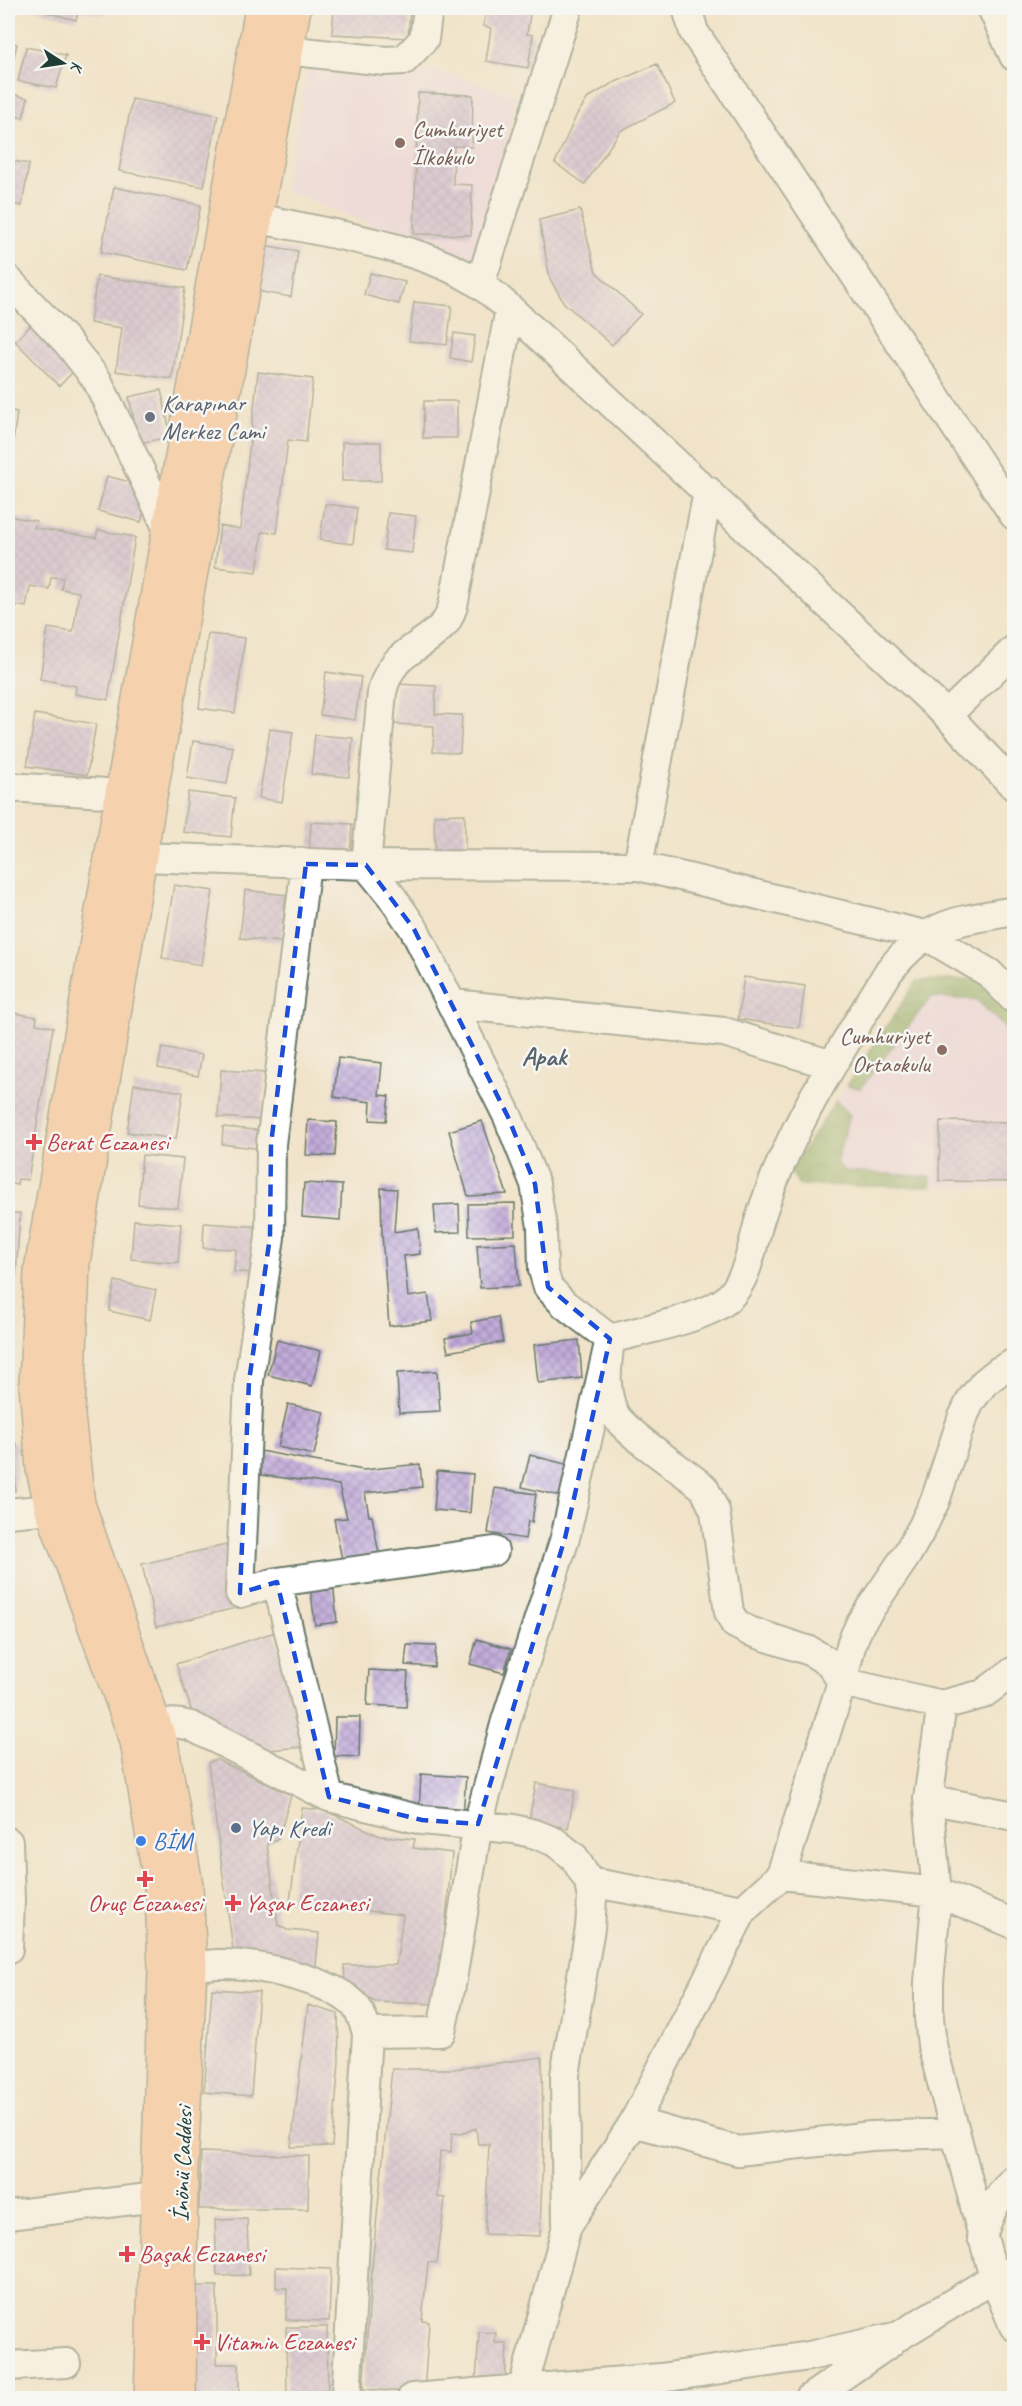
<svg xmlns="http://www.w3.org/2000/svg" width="1022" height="2406" viewBox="0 0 1022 2406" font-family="Caveat,sans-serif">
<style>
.built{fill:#ecd1ea}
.forest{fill:url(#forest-crowns);stroke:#507248;stroke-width:1.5}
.building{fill:url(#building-cross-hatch)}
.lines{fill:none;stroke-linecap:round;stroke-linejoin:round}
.minor-casing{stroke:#687768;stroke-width:32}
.major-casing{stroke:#687768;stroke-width:36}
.minor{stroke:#fff;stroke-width:28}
.major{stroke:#fcba8e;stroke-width:33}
.marked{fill:none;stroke:#1d4ed8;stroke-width:4.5;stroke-dasharray:12 8;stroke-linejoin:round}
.education-dot{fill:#8d6e63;stroke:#f6f6f2;stroke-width:2}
.worship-dot{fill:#6b7280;stroke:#f6f6f2;stroke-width:2}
.health-dot{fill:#e0444e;stroke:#f6f6f2;stroke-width:2}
.service-dot{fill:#5c6f8a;stroke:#f6f6f2;stroke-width:2}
.shop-dot{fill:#3f7fe0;stroke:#f6f6f2;stroke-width:2}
.labels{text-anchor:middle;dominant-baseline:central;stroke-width:5;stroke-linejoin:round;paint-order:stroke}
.education-label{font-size:24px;fill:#785e54;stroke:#f6f6f2;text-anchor:start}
.worship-label{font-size:24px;fill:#5b616d;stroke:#f6f6f2;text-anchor:start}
.health-label{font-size:24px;fill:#be3a42;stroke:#f6f6f2;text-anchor:start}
.service-label{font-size:24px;fill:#4e5e75;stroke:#f6f6f2;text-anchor:start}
.shop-label{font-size:24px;fill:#366cbe;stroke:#f6f6f2;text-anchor:start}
.street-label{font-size:24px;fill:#1f3d34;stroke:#f6f6f2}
.neighbourhood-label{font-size:26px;font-weight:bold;fill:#58646e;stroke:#f6f6f2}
</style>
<defs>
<pattern id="forest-crowns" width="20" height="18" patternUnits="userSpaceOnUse" patternTransform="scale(1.5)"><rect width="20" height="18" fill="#80a65c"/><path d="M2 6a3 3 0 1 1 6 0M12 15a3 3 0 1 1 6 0" fill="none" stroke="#68884d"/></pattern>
<pattern id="building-cross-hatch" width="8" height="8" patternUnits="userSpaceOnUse" patternTransform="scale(1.5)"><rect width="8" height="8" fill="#c2acdb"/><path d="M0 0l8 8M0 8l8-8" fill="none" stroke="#9d8db2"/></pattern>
</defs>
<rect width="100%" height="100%" fill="#f6f6f2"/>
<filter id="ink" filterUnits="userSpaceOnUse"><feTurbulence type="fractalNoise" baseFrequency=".0167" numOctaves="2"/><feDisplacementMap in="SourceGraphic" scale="12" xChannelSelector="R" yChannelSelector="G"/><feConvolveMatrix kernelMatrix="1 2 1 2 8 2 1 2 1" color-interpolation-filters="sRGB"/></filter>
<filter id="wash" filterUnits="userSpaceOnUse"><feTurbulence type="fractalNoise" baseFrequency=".008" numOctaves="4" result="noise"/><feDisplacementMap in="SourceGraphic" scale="24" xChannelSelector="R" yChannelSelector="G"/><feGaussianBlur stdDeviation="1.35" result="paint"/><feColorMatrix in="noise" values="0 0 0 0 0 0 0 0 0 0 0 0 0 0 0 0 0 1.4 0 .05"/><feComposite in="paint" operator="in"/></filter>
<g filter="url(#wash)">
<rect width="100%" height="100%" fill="#f1e3c9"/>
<!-- built -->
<path class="built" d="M309,65l133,7 75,24 -39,167 -14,2 -94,-41 -86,-34z
M979,979l35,36v173l-215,-3 -9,-15 127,-189z"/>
<!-- forest -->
<path class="forest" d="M979,979l35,36v22l-37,-37 -46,-3 -71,92 -13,-4 70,-104z
M836,1101l14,14 -14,48 9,8 86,6v10l-132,-2 -9,-15z"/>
<g id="blocks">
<!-- building -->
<path class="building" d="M31,8h74l-2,7 -24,-5 -3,10z
M334,8h76l-2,30 -76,-4z
M487,8h44l-4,26 6,1 -5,33 -42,-7 5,-33 -8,-2z
M8,42l9,2 -9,38z
M26,47l40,8 -10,33 -38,-7z
M657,64l18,39 -55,28 -35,53 -30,-21 22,-49 11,-16 23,-14z
M8,93l20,5 -5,20 -15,-4z
M418,93l55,2 -1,52 -18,-1 -1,38 19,1 -1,50 -57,-1z
M132,99l86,16 -14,72 -85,-16z
M8,160l21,4 -7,42 -14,-3z
M114,187l87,18 -14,65 -86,-18z
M580,210l16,62 45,42 -29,31 -48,-42 -14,-24 -11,-59z
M263,245l35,6 -7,46 -36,-6z
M370,273l35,9 -6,22 -35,-9z
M97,276l88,12 -13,91 -56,-8 6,-43 -32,-5z
M414,302l38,4 -5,39 -38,-4z
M31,325l45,44 -17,17 -44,-45z
M454,333l21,3 -4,26 -21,-4z
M258,372l55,7 -7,63 -18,-2 -11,93 -15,-1 -5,40 -42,-5 5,-41 20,3z
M161,390l10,47 -32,6 -10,-46z
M424,401h33v37h-34z
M8,410l9,2 -5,37 -4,-1z
M342,442h39v39h-39z
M107,476l30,8 -2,9 13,4 -7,25 -43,-11z
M325,504l32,4 -4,36 -33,-4z
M388,513l28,3 -4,37 -28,-3z
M8,516l28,5 -2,7 62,10 2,-8 37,7 -27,163 -33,-6 1,-8 -36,-7 8,-51 25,4 6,-40 -18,-3 2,-11 -12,-1 -2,12 -19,-3 -4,21 -18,-3z
M208,634l37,4 -10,75 -36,-5z
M326,672l35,5 -6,43 -35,-5z
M396,684l40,2 -1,28 27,1 -2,38 -27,-1 1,-26 -41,-2z
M35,714l61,10 -9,51 -60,-9z
M270,729l23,3 -11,70 -23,-4z
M315,735l38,3 -4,39 -38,-3z
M193,741l40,6 -6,37 -40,-6z
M188,792l47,6 -4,39 -48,-5z
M465,814v40h-30l-1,-39z
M311,822l41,2 -2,34 -41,-1z
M174,885l39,6 -12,74 -39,-7z
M245,890l41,5 -5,47 -41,-4z
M744,977l61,9 -6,42 -61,-9z
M15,1013l22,4 -1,7 17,3 -25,153 -10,-1 -1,6 -9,-2v-127z
M162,1048l40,7 -4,21 -40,-8z
M338,1058l44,5 -3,32 10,1 -3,25 -16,-1 1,-18 -37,-5z
M221,1070l44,3 -4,47 -43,-3z
M134,1084l49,8 -7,47 -49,-7z
M308,1120l29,2 -2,34 -29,-1z
M482,1121l25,73 -39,2 -19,-65z
M940,1121l74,1v60l-75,-1z
M223,1127l43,4 -2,18 -42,-5z
M142,1155l41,4 -5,49 -40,-4z
M304,1183l38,2 -2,35 -38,-3z
M381,1188l16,1 -3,43 24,-4 2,26 -16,2 4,41 20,-3 4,27 -43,5 -7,-92z
M515,1203v32l-46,1 -1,-32z
M459,1204l1,28 -24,1 -2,-28z
M8,1213h12l-4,64 -8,-1z
M134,1220l47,4 -3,39 -47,-4z
M204,1223l58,4 -3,46 -25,-1 2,-23 -33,-1z
M516,1243l3,43 -39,2 -3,-43z
M115,1281l41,9 -6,30 -41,-9z
M498,1317l5,25 -55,10 -3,-14 28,-5 -2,-11z
M277,1340l44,11 -9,35 -44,-11z
M579,1340l3,38 -44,5 -4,-38z
M437,1371l3,40 -41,2 -2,-40z
M288,1404l36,8 -10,43 -36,-8z
M8,1442l9,1 -2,48 -7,-1z
M260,1451l103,19 57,-6 2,23 -57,6 4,23h3l7,38 -37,6 -8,-41 13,-1 -8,-33 -78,-10z
M530,1455l43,11 -8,31 -43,-10z
M437,1471l36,3 -3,39 -36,-3z
M495,1488l41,6 -4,28 -4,-1 -3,18 -37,-6z
M226,1545l14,62 -84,20 -14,-63z
M333,1581l4,41 -22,3 -5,-41z
M275,1632l27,115 -45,4 -65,-39 -16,-48z
M477,1639l34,10 -7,24 -34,-9z
M407,1645l29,1 -2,21 -29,-2z
M369,1670l39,2 -2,35 -39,-2z
M335,1717h25l-1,40 -25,-1z
M216,1759l75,36 -12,43 -12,6 11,81 9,5 32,3 -4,43 -36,-9 -46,-17 -25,-187z
M421,1774l45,3 -3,37 -44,-3z
M536,1783l39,7 -7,38 -39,-7z
M302,1808l22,2 56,26 35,3 -2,9 39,5 -14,151 -63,-2 -30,-19 -1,-18h52l7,-50 -113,-13z
M212,1989l47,3 -8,104 -47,-4z
M308,2005l30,9 1,47 -7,85 -41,1z
M542,2057l1,89 -3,90 -55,-2 4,-90h-11l-2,-16 -15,6 -9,-1 -1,19 -11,-1 -3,46 8,1 -8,65 -9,-1 -6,59 7,1 -5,71 -61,-4 10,-133 19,-187h62z
M201,2152l108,4 -1,53h-109z
M247,2219l2,56 -32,1 -2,-56z
M276,2267l55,2 -2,52 -43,-1 1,-32h-11z
M191,2286h26v78h22v34h-49z
M286,2327h41l1,71h-41z
M479,2332l17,1 -1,10h12l-2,40 -29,-1z"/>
</g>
</g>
<g filter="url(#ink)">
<use href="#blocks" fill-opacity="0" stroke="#687768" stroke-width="1.5"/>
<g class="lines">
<defs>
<path id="minor" d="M687,8l7,24 320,483
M992,8l22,48
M286,50l99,11 19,-1 20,-21 4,-31
M256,218c65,14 172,29 225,67 10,7 20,16 29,24l437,406 67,71
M8,280l60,63 29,37 71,149
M480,284l88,-276
M510,309l-57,297c-2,5 -4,12 -8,17 -24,28 -53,26 -63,69l-16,173 26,32 22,32 94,188 27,67 7,43 1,43 5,17 16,17 46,35c-3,25 -7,50 4,74 9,19 70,58 90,75l11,23 14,101 6,12 14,7 61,20 20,12 12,19 100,23 41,-11 31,-23
M947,715l67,-65
M8,787l114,7
M140,857l226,8 272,1 287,69 64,38 25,26
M306,864l-35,280 -1,93 -21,144 -9,212 37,-11 52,215
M638,866l70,-375
M453,1004l271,28 108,33
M8,1513l44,-4
M277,1582l217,-31
M942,1705l-14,94 9,93 -8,90v36l3,27 62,233 20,48
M139,1740c19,-17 27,-20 52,-14l138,71 93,23 92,9 21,5 20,8 19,15 15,25 3,17 -2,29 -25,147 2,151
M928,1799l86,17
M8,1842l2,59 -2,48
M781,1875l156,17 77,32
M589,1882l154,28
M167,1969c17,-2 34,-4 51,-5 36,-1 110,15 136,40 7,8 10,19 13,29l-21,365
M367,2033l74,-1 10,-47 27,-161 28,-103 59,-183 45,-199c29,-8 95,-21 116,-39 21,-18 26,-53 33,-78 28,-91 81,-170 130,-251 41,-50 65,-49 125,-60
M634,2122l104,29 133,-15 84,-3
M8,2215l149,-18
M982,2237c7,-23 15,-41 32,-58
M8,2366l58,-3
M523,2388l44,-162 67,-104 109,-212 38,-35 61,-193 10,-40 9,-20 45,-66 16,-28 13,-27 27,-82 9,-19 13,-17 15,-12 15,-8
M412,2398l249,-20 148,-22 90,-20 95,-58 20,-8
M810,2398l80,-55"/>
<path id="major" d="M151,2398l14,-428 -3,-77 -25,-152 -85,-232 -9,-40 -7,-85 5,-114 81,-476 140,-786
M179,2398l2,-226 9,-205 -4,-82 -24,-138 -84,-243 -10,-88 5,-154 77,-466 144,-788"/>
</defs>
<!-- minor casing -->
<use href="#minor" class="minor-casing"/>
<!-- major casing -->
<use href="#major" class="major-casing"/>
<!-- minor -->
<use href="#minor" class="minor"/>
<!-- major -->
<use href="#major" class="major"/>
</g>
</g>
<!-- marked area -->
<path d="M0 0H1022V2406H0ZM306,864l60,1 48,64 94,188 27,67 13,103 62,52 -45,199 -87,286 -56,-4 -93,-23 -52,-215 -37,11 9,-212 21,-144 1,-93z" fill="#f1e3c9" fill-opacity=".55" fill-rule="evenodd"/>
<path class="marked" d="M306,864l60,1 48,64 94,188 27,67 13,103 62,52 -45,199 -87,286 -56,-4 -93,-23 -52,-215 -37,11 9,-212 21,-144 1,-93z"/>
<!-- markers -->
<g class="education-dot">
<circle cx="400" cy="143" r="6"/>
<circle cx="942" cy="1050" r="6"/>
</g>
<circle class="worship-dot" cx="150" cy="417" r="6"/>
<g class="health-dot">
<path d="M31 1133h6v6h6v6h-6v6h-6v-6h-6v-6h6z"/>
<path d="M142 1870h6v6h6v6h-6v6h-6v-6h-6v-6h6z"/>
<path d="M230 1894h6v6h6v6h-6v6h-6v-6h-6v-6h6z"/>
<path d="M124 2245h6v6h6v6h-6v6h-6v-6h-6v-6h6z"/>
<path d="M199 2333h6v6h6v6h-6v6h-6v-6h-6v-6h6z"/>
</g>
<circle class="service-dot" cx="236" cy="1828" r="6"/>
<circle class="shop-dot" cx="141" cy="1841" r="6"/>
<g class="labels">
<!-- education labels -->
<g class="education-label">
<text x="412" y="129">Cumhuriyet<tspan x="412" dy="28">İlkokulu</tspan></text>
<text x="930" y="1036" text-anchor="end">Cumhuriyet<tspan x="930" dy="28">Ortaokulu</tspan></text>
</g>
<!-- worship labels -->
<g class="worship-label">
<text x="162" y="403">Karapınar<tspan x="162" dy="28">Merkez Cami</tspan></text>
</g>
<!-- health labels -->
<g class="health-label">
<text x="46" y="1142">Berat Eczanesi</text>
<text x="145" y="1903" text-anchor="middle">Oruç Eczanesi</text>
<text x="245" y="1903">Yaşar Eczanesi</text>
<text x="139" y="2254">Başak Eczanesi</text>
<text x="214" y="2342">Vitamin Eczanesi</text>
</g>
<!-- service labels -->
<g class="service-label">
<text x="248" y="1828">Yapı Kredi</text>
</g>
<!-- shop labels -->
<g class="shop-label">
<text x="153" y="1841">BİM</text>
</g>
<!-- street labels -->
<g class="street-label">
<text transform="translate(182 2164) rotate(-88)">İnönü Caddesi</text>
</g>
<!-- neighbourhood labels -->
<g class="neighbourhood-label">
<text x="544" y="1056">Apak</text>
</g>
</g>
<!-- margin -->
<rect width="1022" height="2406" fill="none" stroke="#f6f6f2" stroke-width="30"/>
<!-- north arrow -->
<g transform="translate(63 63) rotate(102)" stroke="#f6f6f2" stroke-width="4.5" paint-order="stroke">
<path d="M0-4.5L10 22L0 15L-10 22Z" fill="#1f3d34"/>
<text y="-9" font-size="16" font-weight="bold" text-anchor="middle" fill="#1f3d34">K</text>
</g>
</svg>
